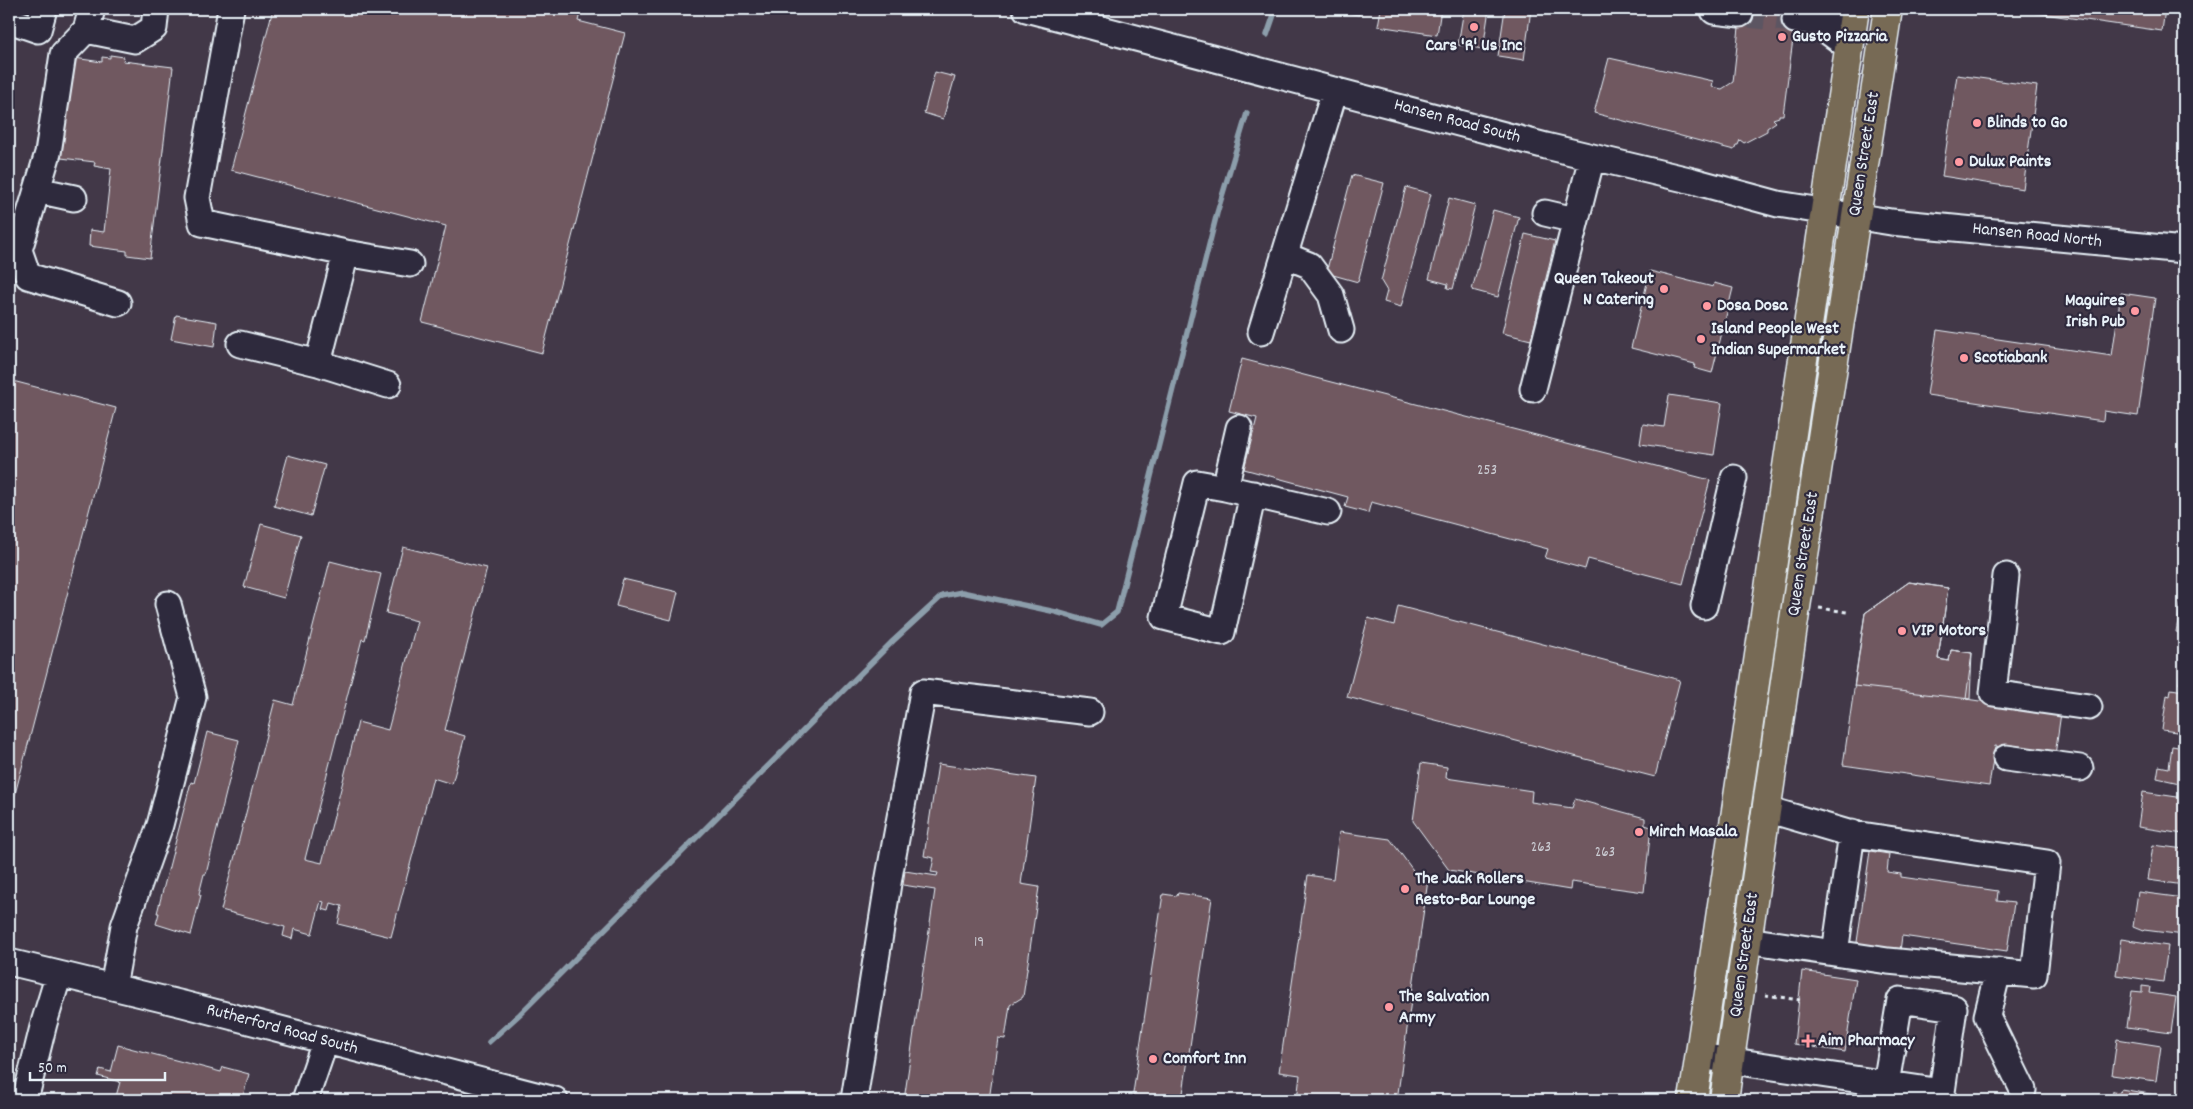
<svg xmlns="http://www.w3.org/2000/svg" width="2193" height="1109" viewBox="0 0 2193 1109" font-family="Dekko,sans-serif">
<style>
.lines{fill:none;stroke-linecap:round;stroke-linejoin:round}
.stream{stroke:#8c9eab;stroke-width:5.5}
.building{fill:#705861;stroke:#e8f1f8}
.minor-tunnel{stroke:#5b5462;stroke-width:25;stroke-dasharray:25 12;stroke-linecap:butt}
.minor-casing{stroke:#e8f1f8;stroke-width:29}
.major-casing{stroke:#e8f1f8;stroke-width:31}
.path{stroke:#e8f1f8;stroke-width:3;stroke-dasharray:4 4;stroke-linecap:butt}
.minor{stroke:#2f2a3d;stroke-width:25}
.major{stroke:#776a54;stroke-width:28}
.poi-dot{fill:#ff9aa2;stroke:#2f2a3d;stroke-width:2}
.labels{text-anchor:middle;dominant-baseline:central;stroke-width:4.5;stroke-linejoin:round;paint-order:stroke}
.number-label{font-size:15px;fill:#cacbd2}
.poi-label{font-size:18px;font-weight:bold;fill:#e8f1f8;stroke:#2f2a3d;text-anchor:start}
.street-label{font-size:18px;fill:#e8f1f8;stroke:#2f2a3d}
</style>
<rect width="100%" height="100%" fill="#423848"/>
<filter id="ink" filterUnits="userSpaceOnUse"><feTurbulence type="fractalNoise" baseFrequency=".02" numOctaves="2"/><feDisplacementMap in="SourceGraphic" scale="10" xChannelSelector="R" yChannelSelector="G"/><feConvolveMatrix kernelMatrix="1 2 1 2 8 2 1 2 1" color-interpolation-filters="sRGB"/></filter>
<g filter="url(#ink)">
<g class="lines">
<!-- stream -->
<path class="stream" d="M1267,35l9,-26
M489,1042l31,-28 373,-373 49,-45 20,-4 94,20 45,13 16,-13 100,-399 30,-100"/>
</g>
<!-- building -->
<path class="building" d="M273,9h308l-3,12 47,12 -83,320 -120,-31 24,-96 -215,-56z
M1318,9h42l-1,6z
M1381,9h60l-4,26 -59,-9z
M1464,9h25l-6,40 -25,-4z
M1505,9h26l-7,51 -26,-4z
M1741,9h56l-14,106h-4v2l-6,2 3,3 -9,6v3l-23,12 -4,-3 -2,5h-2l-2,5 -140,-37 15,-55 104,23 -1,6 10,2 11,-7z
M2009,9h156l-3,22z
M110,55l14,2 -1,4 50,6 -23,191 -23,-3v-4l-38,-5 1,-16 14,2 7,-63 -17,-3 1,-4 -34,-4 8,-68h2l3,-32 28,4v-5l8,1z
M935,72l20,5 -12,42 -19,-6z
M1957,75l80,11 -14,103 -81,-13z
M1352,175l32,8 -26,99 -32,-9z
M1406,187l25,7 -30,113 -17,-5 3,-11 -6,-10z
M1449,198l26,7 -22,84 -6,-1 1,-4 -19,-5z
M1493,210l26,7 -21,80 -26,-7z
M1525,234l30,7 -24,99 -29,-7z
M1650,271l63,16 1,-4 19,5 -21,85 -18,-5 1,-4 -64,-16z
M2121,293l34,5 -17,118 -34,-5 -1,10 -176,-26 10,-65 175,26z
M176,315l41,7 -3,25 -43,-8z
M1242,359l468,121 -27,104 -95,-25 -3,10 -40,-11 3,-9 -177,-47 -3,11 -23,-6 3,-10 -104,-28 13,-51 -28,-7z
M9,380l107,28 -107,409z
M1669,395l53,8 -8,52 -74,-11 3,-20 21,3z
M288,455l37,10 -14,51 -37,-10z
M261,524l40,11 -17,63 -40,-11z
M403,547l84,21 -42,162 20,6 -13,48 -19,-6 -42,159 -53,-13 4,-18 -11,-3 -2,8 -7,-2 2,-7 -3,-1 -9,33 -18,-5 -2,10 -9,-3 2,-9 -64,-17 54,-210 18,5 37,-144 51,13 -16,66 -3,-1 -57,220 17,4 36,-141 30,8 29,-109 -31,-8z
M623,579l55,13 -7,28 -55,-14z
M1909,582l39,6 -10,71 11,2 2,-11 21,3 -6,46 95,14 -6,42 -60,-9 -6,40 -146,-21 22,-152z
M1909,582l39,6 -10,71 11,2 2,-11 21,3 -2,46 -116,-13 11,-73z
M2182,597l2,1v39v-4l-8,-1z
M1398,606l282,74 -25,97 -308,-80 21,-79 26,7z
M2184,650v35l-5,-1z
M2171,689l13,2v42l-22,-3 5,-35 3,1z
M207,732l32,8 -33,134h-2l-5,20 2,1 -10,40 -35,-11 3,-11h-2l34,-131 3,1z
M2172,746l12,2v36l-27,-6 2,-12 10,2z
M1421,763l26,4 -1,11 86,13 -1,11 41,6 3,-9 70,19v7l6,2 -7,65 -73,-10 -1,8 -121,-20 -36,-49z
M938,764l98,14 -15,106 18,3 -16,110 -13,8 -5,34 -7,-1 -9,62h-85l31,-210 -32,-5 2,-14 32,5 1,-3 -7,-1 3,-14 -10,-2z
M2143,792l41,6 -1,36 -45,-7z
M1339,832l51,7 28,38 5,-3 5,6 -31,220h-100l3,-25 -21,-3 29,-197 25,4z
M2153,845l31,4v36l-36,-5z
M1870,851l19,3 -2,18 14,2v3l97,14 -1,10 17,2 -7,48 -105,-15 -2,15 -44,-2z
M2138,892l46,6v10h-2l-2,16 4,1v10l-40,-5 -1,1 -10,-4z
M1178,893l34,5 -30,202h-50l31,-206 14,2z
M2121,939l47,7 -5,36 -47,-7z
M1802,971l54,8 -11,73 -51,-8z
M2142,986l8,1 -1,6 27,4 -5,36 -44,-6 5,-36 10,1z
M2117,1039l44,7 -5,35 -44,-6z
M118,1045l103,27 2,-5 26,7 -7,26h-127l5,-18 -22,-6 2,-7 11,3z
M2121,1089l46,8v3h-55l1,-9 7,1z"/>
<g class="lines">
<!-- minor-tunnel -->
<path class="minor-tunnel" d="M1740,14l55,6"/>
<defs>
<path id="minor" d="M92,9l-6,21 -23,24 -15,99 -29,97 9,26 90,27
M231,9l-34,189 5,25 144,30 64,11
M1026,9l520,137 147,35 85,23 113,18 293,28
M1714,9v2l26,3
M9,20l29,10 6,-21
M1795,20l20,2 34,25
M1815,22l31,-13
M86,30l49,10 19,-12 2,-19
M37,190l37,8
M1545,213l30,7
M1284,255l25,10 22,30 10,35
M1261,332l74,-242
M240,344l78,19 28,-110
M318,363l70,22
M1533,389l59,-232
M1239,428l-14,60 103,24
M1225,488l-28,-5 -33,134 58,15 31,-138
M2006,576l-13,117 96,14
M1704,606l30,-128
M2006,758l74,10
M1747,940l141,21 146,14 13,-112 -199,-30 -82,-24
M1835,953l17,-120
M9,962l174,42 372,96
M1998,971l-11,45 36,74
M113,987l11,-61 36,-101 33,-128 -25,-93
M1699,1056l243,36 12,-84 -54,-8 -14,84
M25,1100l19,-77 15,-49
M305,1100l20,-58
M854,1100l35,-223 34,-185 167,20"/>
<path id="major" d="M1693,1100l162,-1091
M1724,1100l70,-480 94,-611"/>
</defs>
<!-- minor casing -->
<use href="#minor" class="minor-casing"/>
<!-- major casing -->
<use href="#major" class="major-casing"/>
<!-- path -->
<path class="path" d="M1819,608l28,4
M1765,995l35,5"/>
<!-- minor -->
<use href="#minor" class="minor"/>
<!-- major -->
<use href="#major" class="major"/>
</g>
</g>
<!-- markers -->
<g class="poi-dot">
<circle cx="1474" cy="27" r="5"/>
<circle cx="1782" cy="37" r="5"/>
<circle cx="1977" cy="123" r="5"/>
<circle cx="1959" cy="162" r="5"/>
<circle cx="1664" cy="289" r="5"/>
<circle cx="1707" cy="306" r="5"/>
<circle cx="2135" cy="311" r="5"/>
<circle cx="1701" cy="339" r="5"/>
<circle cx="1964" cy="358" r="5"/>
<circle cx="1902" cy="631" r="5"/>
<circle cx="1639" cy="832" r="5"/>
<circle cx="1405" cy="889" r="5"/>
<circle cx="1389" cy="1007" r="5"/>
<path d="M1805.5 1033.5h5v5h5v5h-5v5h-5v-5h-5v-5h5z"/>
<circle cx="1153" cy="1059" r="5"/>
</g>
<g class="labels">
<!-- number labels -->
<g class="number-label">
<text x="1487" y="471">253</text>
<text x="1541" y="848">263</text>
<text x="1605" y="853">263</text>
<text x="979" y="943">19</text>
</g>
<!-- poi labels -->
<g class="poi-label">
<text x="1792" y="37">Gusto Pizzaria</text>
<text x="1474" y="46" text-anchor="middle">Cars 'R' Us Inc</text>
<text x="1987" y="123">Blinds to Go</text>
<text x="1969" y="162">Dulux Paints</text>
<text x="1654" y="279" text-anchor="end">Queen Takeout<tspan x="1654" dy="21">N Catering</tspan></text>
<text x="2125" y="301" text-anchor="end">Maguires<tspan x="2125" dy="21">Irish Pub</tspan></text>
<text x="1717" y="306">Dosa Dosa</text>
<text x="1711" y="329">Island People West<tspan x="1711" dy="21">Indian Supermarket</tspan></text>
<text x="1974" y="358">Scotiabank</text>
<text x="1912" y="631">VIP Motors</text>
<text x="1649" y="832">Mirch Masala</text>
<text x="1415" y="879">The Jack Rollers<tspan x="1415" dy="21">Resto-Bar Lounge</tspan></text>
<text x="1399" y="997">The Salvation<tspan x="1399" dy="21">Army</tspan></text>
<text x="1818" y="1041">Aim Pharmacy</text>
<text x="1163" y="1059">Comfort Inn</text>
</g>
<!-- street labels -->
<g class="street-label">
<text transform="translate(1457 122) rotate(15)">Hansen Road South</text>
<text transform="translate(1865 154) rotate(-81)">Queen Street East</text>
<text transform="translate(2037 236) rotate(6)">Hansen Road North</text>
<text transform="translate(1804 554) rotate(-81)">Queen Street East</text>
<text transform="translate(1745 955) rotate(-82)">Queen Street East</text>
<text transform="translate(282 1030) rotate(15)">Rutherford Road South</text>
</g>
</g>
<!-- margin -->
<rect width="2193" height="1109" fill="none" stroke="#2f2a3d" stroke-width="30"/>
<rect x="15" y="15" width="2163" height="1079" fill="none" stroke="#e8f1f8" stroke-width="2" filter="url(#ink)"/>
<!-- scale -->
<path d="M30 1072v8h135v-8" fill="none" stroke="#e8f1f8" stroke-width="2.5"/>
<text x="38" y="1072" font-size="15" fill="#e8f1f8" stroke="#2f2a3d" stroke-width="4" paint-order="stroke">50 m</text>
</svg>
